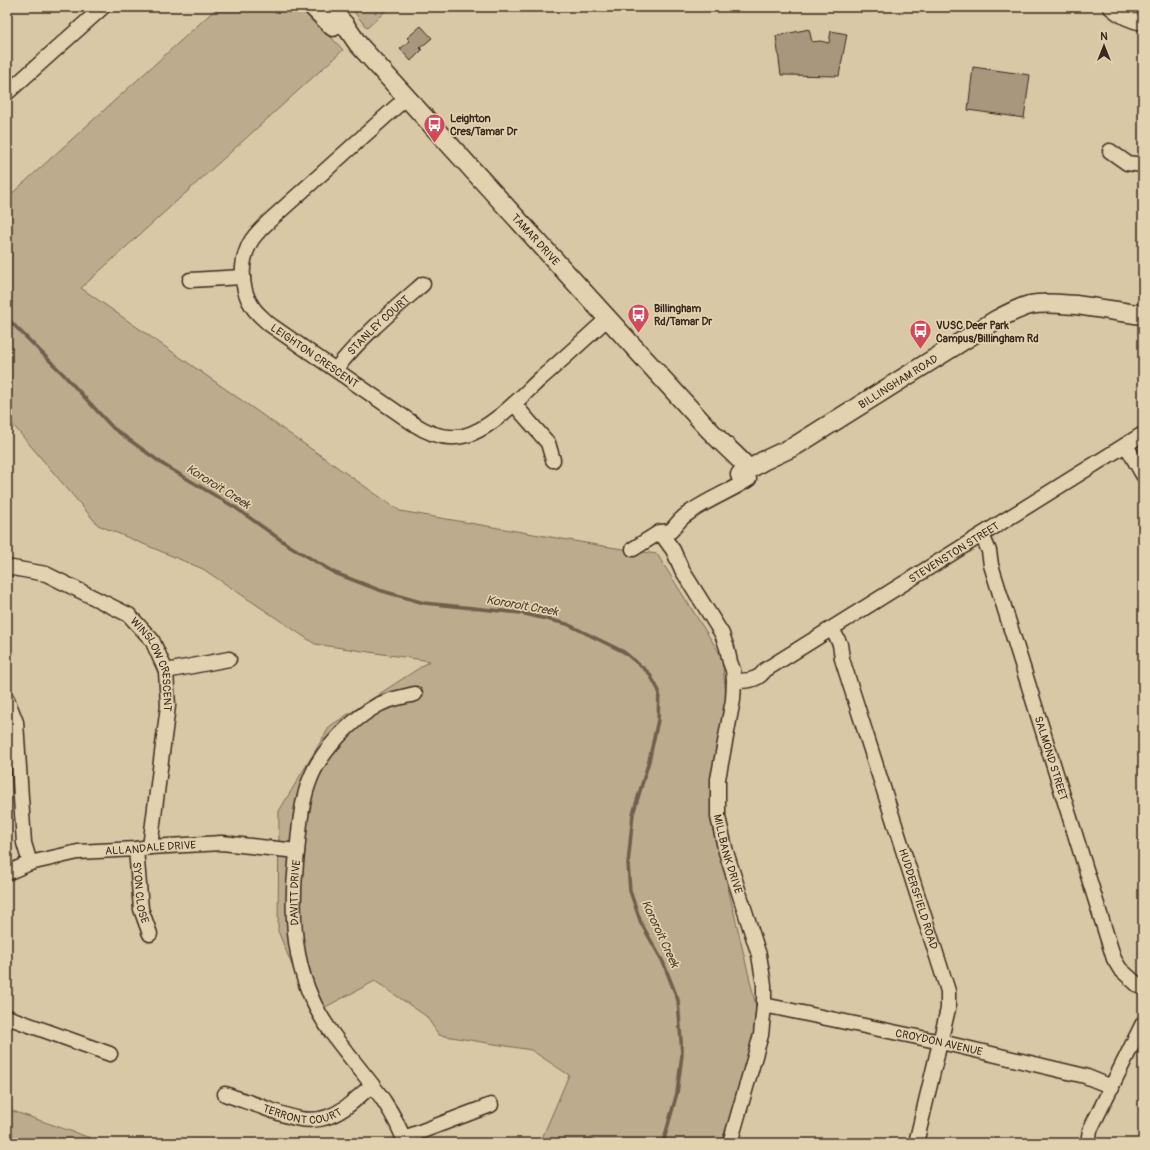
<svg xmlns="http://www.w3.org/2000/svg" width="1150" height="1150" viewBox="0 0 1150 1150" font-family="Pangolin,sans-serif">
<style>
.green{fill:#bcab8d;stroke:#7c6a56}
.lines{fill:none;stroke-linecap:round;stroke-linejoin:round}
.stream{stroke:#705f4c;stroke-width:3.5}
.building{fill:#a8977c;stroke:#3b2a1e}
.minor-casing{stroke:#3b2a1e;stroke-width:17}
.tertiary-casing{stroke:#3b2a1e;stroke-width:21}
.minor{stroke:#e3d2af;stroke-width:14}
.tertiary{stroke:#e3d2af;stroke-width:18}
.labels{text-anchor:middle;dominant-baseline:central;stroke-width:3.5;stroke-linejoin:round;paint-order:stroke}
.poi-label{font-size:11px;font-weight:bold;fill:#3b2a1e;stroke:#e3d2af;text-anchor:start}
.street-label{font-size:11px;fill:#3b2a1e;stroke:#e3d2af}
.water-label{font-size:12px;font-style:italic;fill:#514031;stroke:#e3d2af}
</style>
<rect width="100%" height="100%" fill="#d9c8a6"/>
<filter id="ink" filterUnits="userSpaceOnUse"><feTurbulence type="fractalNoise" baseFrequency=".025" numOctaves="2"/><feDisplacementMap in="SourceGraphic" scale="8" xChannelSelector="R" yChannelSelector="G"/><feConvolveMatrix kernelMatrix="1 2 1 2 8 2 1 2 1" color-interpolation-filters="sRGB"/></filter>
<g filter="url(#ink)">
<!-- green -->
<path class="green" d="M218,7h85l40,43 -262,238 319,223 203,35 54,8 65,103 5,48 -11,132 40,169 -2,26 -32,111h-182l29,-68 -38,-25 -92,-15 -13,-19 -51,-35 -63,33 -34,-83 1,-120 51,-85 100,-65 -115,-17 -112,-75 -105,-44 -91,-107v-220z
M350,7h40l-23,21z
M7,1109l98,34h-77l-21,-7z"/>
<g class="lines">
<!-- stream -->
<path class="stream" d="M7,318l56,56 50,54 51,37 72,43 52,37 47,28 44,17 45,13 97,10 46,11 57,28 25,21 10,18 -1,29 -9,41 -16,53 -5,50 2,27 11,32 22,39 15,38 4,55 -5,38 -14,50"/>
</g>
<!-- building -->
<path class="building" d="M421,26l11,12 -12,10 2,2 -11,11 -11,-12 10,-8 -3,-3z
M809,29l3,13 8,-1 9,2 2,-12 16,3 -8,42 -58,-1 -5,-39z
M973,67l57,8 -6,43 -56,-8z"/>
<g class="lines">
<defs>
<g id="minor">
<path d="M1110,7c10,9 21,14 33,16"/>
<path d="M7,93l96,-86"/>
<path id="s1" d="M407,97l-139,125c-7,7 -14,13 -18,21 -10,19 -10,45 2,63 4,7 11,12 17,18l145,100c15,10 31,16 49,12 26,-5 57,-38 76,-56 23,-20 46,-41 69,-62"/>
<path d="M1110,151l17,12 16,2"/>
<path d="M190,280l53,-3"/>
<path id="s2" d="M336,369c25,-32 56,-58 87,-85"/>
<path d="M514,404l34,39 5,17"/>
<path d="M1126,445l17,30"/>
<path id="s3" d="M660,532l13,18 9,20 40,64 5,14 3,14 3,8 1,11 -1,19 -15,79v38l8,35 33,103 5,30v20l-3,30 -31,108"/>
<path id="s4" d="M982,535l7,16 2,14 123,394 6,10 19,17 4,2"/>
<path d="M633,549l27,-17 11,-1c5,-6 9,-12 15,-16 20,-15 43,-23 63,-36"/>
<path id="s5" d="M7,567l39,7 83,41 23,25 14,31 2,35 -18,141"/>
<path id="s6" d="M832,629l8,15 2,15 106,332v18l-32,134"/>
<path d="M166,671l63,-12"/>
<path id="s7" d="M734,681c12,0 24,0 31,-11l378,-236"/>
<path d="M7,699l9,23 8,121 6,20"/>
<path id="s8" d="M136,849l5,60 9,25"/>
<path id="s9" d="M7,873l23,-10 48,-11 58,-3 14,-2 72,-4 75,8"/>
<path id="s10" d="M764,1005l177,37 144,34 27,11"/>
<path d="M7,1017l103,37"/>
<path id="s11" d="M225,1094c13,5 27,9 40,14 22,8 43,17 65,8 16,-6 29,-20 42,-31"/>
<path d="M404,1138l87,-33"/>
<path id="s12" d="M405,1143c-17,-54 -70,-92 -93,-144 -19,-42 -21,-91 -16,-136 3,-28 4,-60 15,-86 11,-27 41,-58 67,-72 11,-6 25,-8 37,-11"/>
<path d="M1088,1143l2,-13 53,-107"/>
</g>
<g id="tertiary">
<path d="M313,7l20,20"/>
<path id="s13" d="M328,7l17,18 13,19 344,378c15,17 32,31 47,47"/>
<path id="s14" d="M740,475l23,-14 32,-15 201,-126c11,-6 22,-12 34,-15 15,-3 30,-1 46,0 22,3 45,7 67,10"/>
</g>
</defs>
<!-- minor casing -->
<use href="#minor" class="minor-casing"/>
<!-- tertiary casing -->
<use href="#tertiary" class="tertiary-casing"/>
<!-- minor -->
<use href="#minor" class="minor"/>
<!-- tertiary -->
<use href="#tertiary" class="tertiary"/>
</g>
</g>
<!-- icons -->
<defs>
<symbol id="bus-pin" viewBox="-11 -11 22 30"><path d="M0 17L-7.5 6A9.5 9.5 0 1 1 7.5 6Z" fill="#d1495b" stroke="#e3d2af"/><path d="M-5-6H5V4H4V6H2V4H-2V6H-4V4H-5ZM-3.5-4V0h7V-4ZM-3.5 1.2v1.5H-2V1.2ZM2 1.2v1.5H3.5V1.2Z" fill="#fff"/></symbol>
</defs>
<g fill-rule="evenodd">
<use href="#bus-pin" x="422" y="112" width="25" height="34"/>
<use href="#bus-pin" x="626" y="302" width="25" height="34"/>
<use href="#bus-pin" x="908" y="318" width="25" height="34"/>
</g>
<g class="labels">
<!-- poi labels -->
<g class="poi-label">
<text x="450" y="118">Leighton<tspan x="450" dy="13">Cres/Tamar Dr</tspan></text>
<text x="654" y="308">Billingham<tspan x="654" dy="13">Rd/Tamar Dr</tspan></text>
<text x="936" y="325">VUSC Deer Park<tspan x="936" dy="13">Campus/Billingham Rd</tspan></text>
</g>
<!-- street labels -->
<g class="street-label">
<text stroke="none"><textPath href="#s13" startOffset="312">TAMAR DRIVE</textPath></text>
<text stroke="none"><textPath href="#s2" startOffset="61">STANLEY COURT</textPath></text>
<text stroke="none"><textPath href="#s1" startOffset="361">LEIGHTON CRESCENT</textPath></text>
<text stroke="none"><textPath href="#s14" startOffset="184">BILLINGHAM ROAD</textPath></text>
<text stroke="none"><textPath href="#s7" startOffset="257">STEVENSTON STREET</textPath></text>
<text stroke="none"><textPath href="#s5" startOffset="189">WINSLOW CRESCENT</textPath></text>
<text stroke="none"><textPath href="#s4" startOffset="234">SALMOND STREET</textPath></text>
<text stroke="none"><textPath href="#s9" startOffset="147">ALLANDALE DRIVE</textPath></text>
<text stroke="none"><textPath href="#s3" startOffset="344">MILLBANK DRIVE</textPath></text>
<text stroke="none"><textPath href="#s8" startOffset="44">SYON CLOSE</textPath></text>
<text stroke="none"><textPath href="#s12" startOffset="281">DAVITT DRIVE</textPath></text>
<text stroke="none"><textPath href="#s6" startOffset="284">HUDDERSFIELD ROAD</textPath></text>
<text stroke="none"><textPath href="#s10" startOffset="179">CROYDON AVENUE</textPath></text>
<text stroke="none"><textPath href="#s11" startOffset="81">TERRONT COURT</textPath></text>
</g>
<!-- water labels -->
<g class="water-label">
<text transform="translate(218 487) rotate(32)">Kororoit Creek</text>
<text transform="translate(522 606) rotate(10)">Kororoit Creek</text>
<text transform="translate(660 934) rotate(65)">Kororoit Creek</text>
</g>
</g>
<!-- margin -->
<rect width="1150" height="1150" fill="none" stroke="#e3d2af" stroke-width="24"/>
<rect x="12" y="12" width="1126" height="1126" fill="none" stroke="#3b2a1e" stroke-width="1.5" filter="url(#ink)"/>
<!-- north arrow -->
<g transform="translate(1104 46)" stroke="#e3d2af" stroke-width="3" paint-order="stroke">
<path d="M0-3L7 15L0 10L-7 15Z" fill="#3b2a1e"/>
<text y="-6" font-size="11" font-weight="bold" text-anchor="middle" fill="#3b2a1e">N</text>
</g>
</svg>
